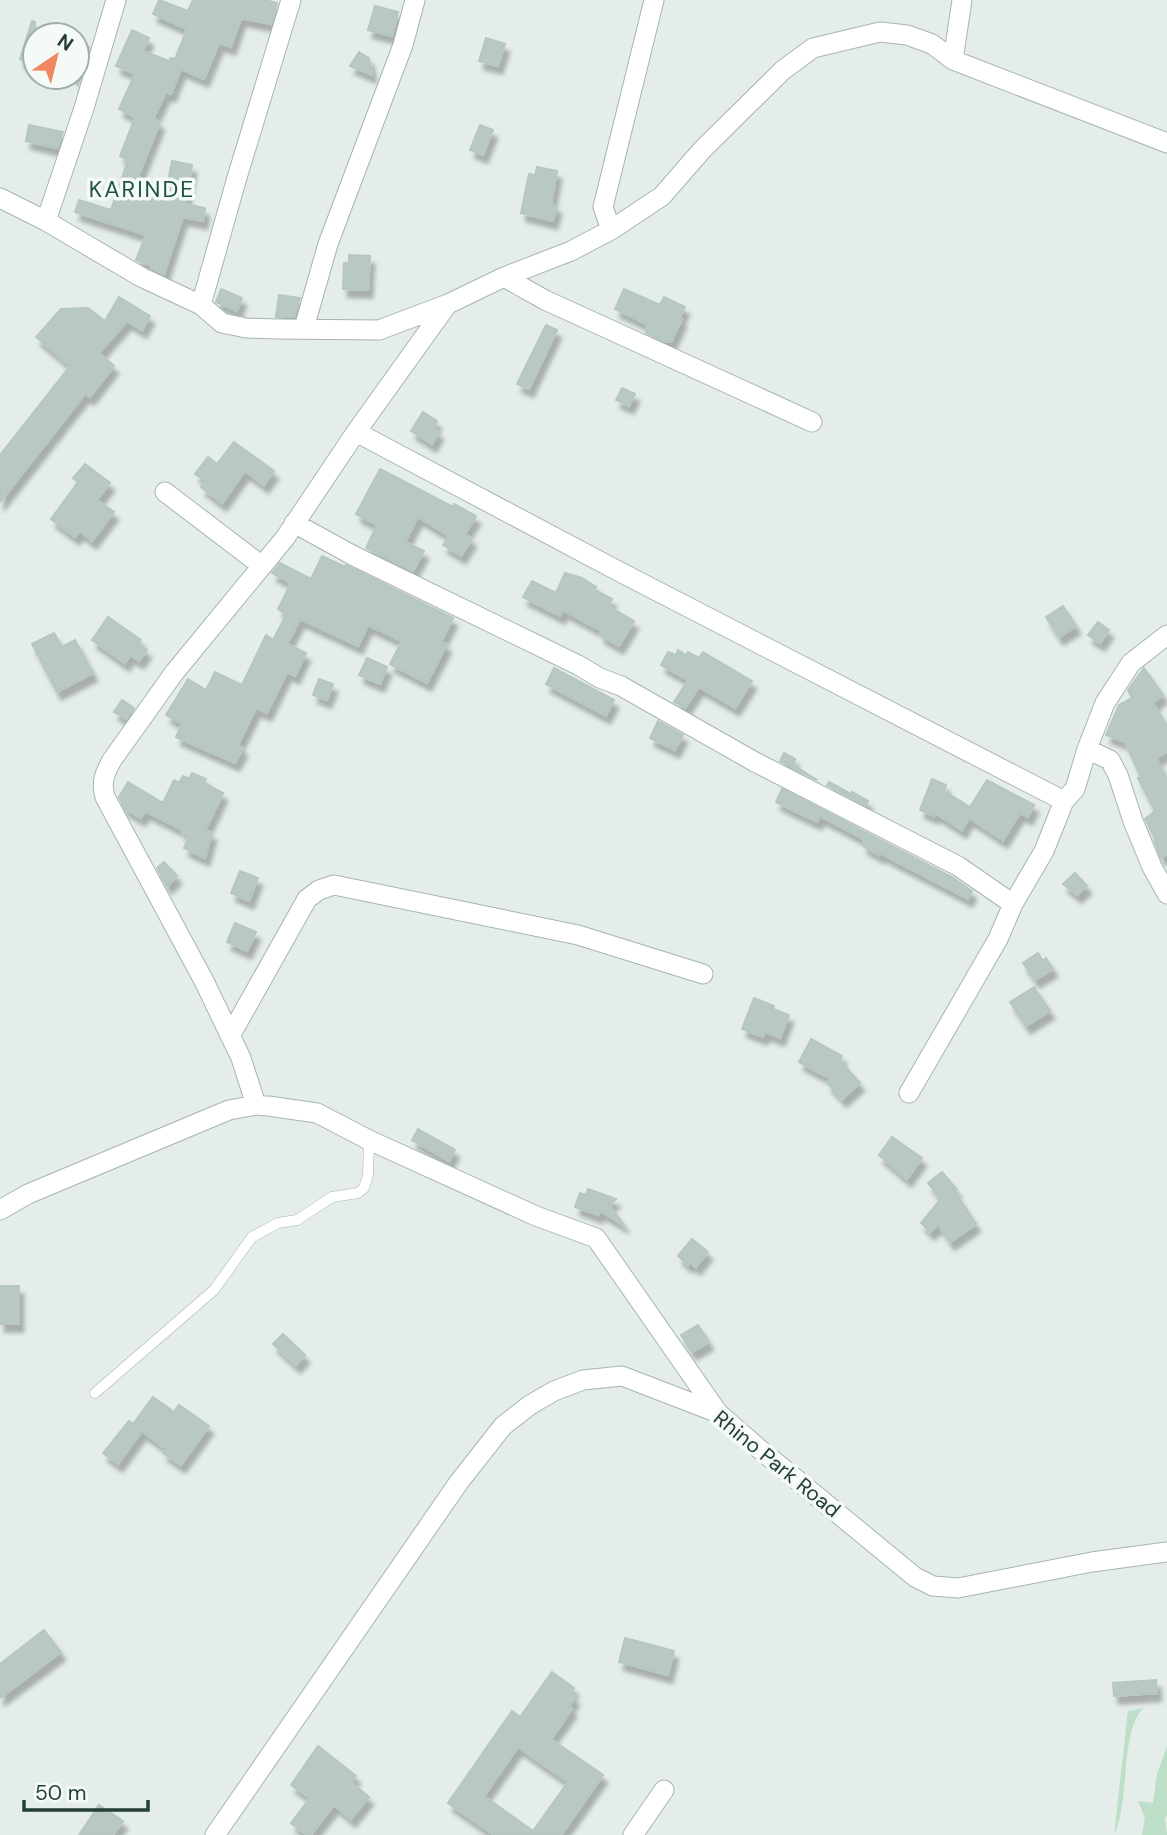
<svg xmlns="http://www.w3.org/2000/svg" width="1167" height="1835" viewBox="0 0 1167 1835" font-family="'DM Sans',sans-serif">
<style>
.green{fill:#bddec7}
.building{fill:#b9c8c2;stroke:#b6c7c1;stroke-width:2;fill-rule:evenodd;filter:url(#shadow)}
.lines{fill:none;stroke-linecap:round;stroke-linejoin:round}
.service-casing{stroke:#a6b5b0;stroke-width:11}
.minor-casing{stroke:#a6b5b0;stroke-width:21}
.service{stroke:#fff;stroke-width:10}
.minor{stroke:#fff;stroke-width:19}
.labels{text-anchor:middle;dominant-baseline:central;stroke-width:7;stroke-linejoin:round;paint-order:stroke}
.street-label{font-size:21px;fill:#233f38;stroke:#f5faf7}
.neighbourhood-label{font-size:23px;letter-spacing:2px;fill:#1f5247;stroke:#f5faf7}
</style>
<defs>
<filter id="shadow"><feDropShadow dx="4.5" dy="8" stdDeviation="2" flood-color="#0004"/></filter>
</defs>
<rect width="100%" height="100%" fill="#e4ede9"/>
<!-- green -->
<path class="green" d="M1143,1708c-24,27 -12,91 -29,127l14,-124z
M1167,1746v70l-2,2 2,17h-25l3,-17 -7,-17 15,2 4,-29z"/>
<!-- building -->
<path class="building" d="M159,0l29,11 5,-11h72l12,3 -6,21 -30,-6 -10,29 -12,-4 -15,36 -23,-10 -10,25 -5,-2 -13,27 7,3 -22,55 29,10 5,-26 20,4 -7,39 20,4 -2,13 -20,-4 -19,57 -13,-6 1,-2 -16,-6 10,-25 -71,-23 4,-12 32,10 17,-50 -8,-4 15,-39 -16,-8 16,-35 -19,-8 16,-36 17,8 -6,13 26,10 2,-3 4,1 12,-30 -34,-15z
M375,6l23,6 -6,24 -24,-6z
M32,21l3,1v42l-15,-5z
M486,38l19,6 -7,22 -19,-5z
M77,42l12,5 -11,38h-1z
M359,52l10,6 3,17 -22,-9z
M29,125l34,7 -6,16 -31,-7z
M480,125l13,5 -10,25 -13,-5z
M537,167l20,4 -6,33 6,2 -4,15 -32,-8 8,-39 6,1z
M349,255l21,1 -2,34 -25,-1 1,-26h5z
M221,289l21,9 -5,13 -21,-9z
M624,289l36,16 4,-8 21,10 -6,11 3,1 -11,23h-4l-21,-9 1,-9 -32,-15z
M279,295l21,3 -6,19h-18z
M119,297l31,19 -8,14 -15,-9 -28,32 15,13 -24,31 -5,-3 -85,108v-47l70,-89 -34,-29 25,-28 27,-1 17,13z
M546,325l11,5 -28,59 -12,-5z
M622,388l13,6 -6,12 -13,-6z
M423,412l14,9 -4,7 6,4 -7,12 -21,-13z
M234,442l40,29 -10,14 -19,-14 -23,32 -21,-16 4,-6 -10,-7 13,-17 9,7z
M85,464l25,19 -13,17 17,12 -22,29 -12,-10 -5,6 -24,-18 27,-37 -5,-4z
M380,469l73,38 1,-3 22,12 -11,18 7,5 -11,17 -18,-11 6,-9 -31,-19 -13,25 19,9 -11,20 -47,-23 11,-23 -21,-11z
M322,556l23,11 1,-2 107,53 -12,24 6,2 -20,39 -37,-19 12,-23 -34,-16 -10,21 -58,-27 -13,25 19,9 -11,23 -8,-4 -20,41 -11,-5 -18,37 5,3 -8,15 -59,-26 6,-13 -16,-9 22,-36 18,11 9,-18 27,13 24,-50 7,5 13,-25 -8,-6 13,-26 -19,-10 8,-10 31,16z
M565,573l17,5 14,9 -1,3 17,9 -4,7 26,15 -15,25 -19,-11 2,-4 -39,-21 -3,6 -37,-19 9,-16 24,12z
M1063,606l13,20 -17,11 -13,-20z
M108,617l33,23 -3,4 9,6 -8,11 -9,-6 -5,8 -33,-23z
M1098,622l11,8 -9,13 -12,-8z
M54,633l8,14 13,-7 18,33 -36,19 -25,-48z
M678,650l8,5 2,-3 11,6 4,-6 49,29 -17,27 -36,-21 -14,21 -11,-6 14,-22 -27,-15 7,-13 8,3z
M367,658l20,9 -7,17 -21,-9z
M554,668l60,32 -8,16 -60,-32z
M1144,668l19,27 -10,8 14,23v26l-11,6 11,22v74l-6,4 -7,-18 2,-1 -11,-20 10,-8 -17,-33 3,-1 -16,-35 -19,-7 13,-30 13,-7 -4,-8z
M319,679l14,5 -6,16 -14,-5z
M122,700l12,8 -8,11 -12,-7z
M658,721l25,14 -8,15 -25,-12z
M784,753l11,6 -2,6 24,15 -37,-19z
M192,773l14,6 -2,4 19,10 -18,38 7,1 -7,26 -21,-10 6,-12 -8,-2 1,-4 -38,-19 -4,7 -16,-9 -6,-12 9,-15 35,21 11,-23 5,3 4,-7 6,3z
M932,779l14,6 -2,6 26,16 17,-27 47,25 -6,12 -8,-4 -17,27 -34,-22 -7,12 -27,-17 -1,3 -14,-6z
M829,782l22,12 1,-2 16,9 -2,4 -39,-20z
M782,789l170,88 20,14 -4,8 -88,-46 -1,2 -16,-9 1,-7 -44,-23 -3,6 -41,-20z
M164,862l13,14 -10,10 -10,-18z
M240,871l18,7 -9,23 -18,-8z
M1075,873l12,13 -10,9 -14,-11z
M235,923l21,9 -9,19 -20,-9z
M1038,953l5,8 3,-3 7,11 -18,11 -12,-17z
M1034,987l16,24 -24,15 -16,-24z
M754,998l20,8 -1,3 16,6 -9,23 -15,-6 -2,5 -21,-8z
M811,1039l31,17 -2,5 20,22 -18,16 -15,-16 4,-4 -32,-17z
M418,1129l37,21 -6,11 -37,-21z
M892,1137l30,21 -15,21 -28,-24z
M942,1172l15,18 -2,2 21,32 -26,18 -12,-18 -8,8 -9,-9 20,-24 -13,-16z
M588,1189l28,10 -7,6 16,21 -25,-15 -2,4 -23,-8 5,-14 6,2z
M692,1239l16,13 -12,15 -6,-5 -2,3 -10,-9z
M0,1286h19v38h-19z
M698,1325l11,17 -17,10 -11,-17z
M283,1334l22,21 -9,10 -23,-21z
M153,1397l21,15 5,-7 30,21 -28,39 -18,-12 3,-4 -24,-18 -24,33 -15,-11 26,-32 4,3z
M44,1630l17,22 -61,46v-34z
M625,1638l49,13 -6,24 -49,-13z
M552,1672l22,16 -4,6 5,3 -6,9 3,3 -21,30 52,36 -42,60h-67l-46,-32 64,-92 8,6zM518,1747l50,35 -35,49 -49,-35z
M1156,1680l1,13 -43,3 -1,-13z
M318,1746l38,30 -5,6 18,15 -18,22 -17,-14 -23,30h-4l-16,-12 19,-25 -19,-13z
M99,1805l24,16 -10,14h-34z"/>
<g class="lines">
<defs>
<path id="service" d="M95,1393l119,-103 38,-53 26,-14 19,-3 35,-23 26,-4 6,-5 4,-13 1,-35"/>
<path id="minor" d="M953,60l9,-60
M0,198l46,23 95,56 60,28 21,18 24,5 32,1 101,1 69,-26 56,-27 67,-26 40,-21 51,-34 40,-46 81,-80 30,-22 67,-16 27,3 25,9 21,16 214,83
M46,221l38,-113 32,-108
M611,230l-8,-23 51,-207
M504,277l41,23 267,122
M201,305l35,-124 55,-181
M304,328l24,-84 75,-199 12,-45
M356,432l264,140 444,229
M165,492l97,74
M294,523l60,33 224,109 22,13 21,8 134,76 203,104 55,38
M1087,749l23,11 8,15 15,46 19,46 15,27
M230,1036l77,-137 12,-9 15,-5 244,50 125,39
M909,1093l89,-154 15,-35 31,-53 20,-50 11,-12 12,-40 18,-46 26,-40 36,-28
M256,1105l-15,-47 -37,-77 -99,-184c-4,-14 -1,-23 7,-37l62,-87 111,-135 71,-106 91,-127
M0,1210l28,-16 201,-84 27,-5 12,1 49,7 52,27 167,76 60,22 122,175
M215,1835l244,-353 44,-56 27,-21 24,-14 29,-11 39,-4 96,37 39,34 158,130 18,9 25,2 134,-26 75,-10
M633,1835l31,-45"/>
</defs>
<!-- service casing -->
<use href="#service" class="service-casing"/>
<!-- minor casing -->
<use href="#minor" class="minor-casing"/>
<!-- service -->
<use href="#service" class="service"/>
<!-- minor -->
<use href="#minor" class="minor"/>
</g>
<g class="labels">
<!-- street labels -->
<g class="street-label">
<text transform="translate(777 1464) rotate(39)">Rhino Park Road</text>
</g>
<!-- neighbourhood labels -->
<g class="neighbourhood-label">
<text x="142" y="189">KARINDE</text>
</g>
</g>
<!-- north arrow -->
<g transform="translate(56 56) rotate(35)"><circle r="33" fill="#f5faf7" stroke="#a1afab" stroke-width="2"/>
<path d="M0-5L12 26L0 18L-12 26Z" fill="#f2865e"/>
<text y="-10" font-size="19" font-weight="bold" text-anchor="middle" fill="#233f38">N</text>
</g>
<!-- scale -->
<path d="M24 1800v10h124v-10" fill="none" stroke="#233f38" stroke-width="3.5"/>
<text x="35" y="1800" font-size="21" fill="#233f38" stroke="#f5faf7" stroke-width="5" paint-order="stroke">50 m</text>
</svg>
